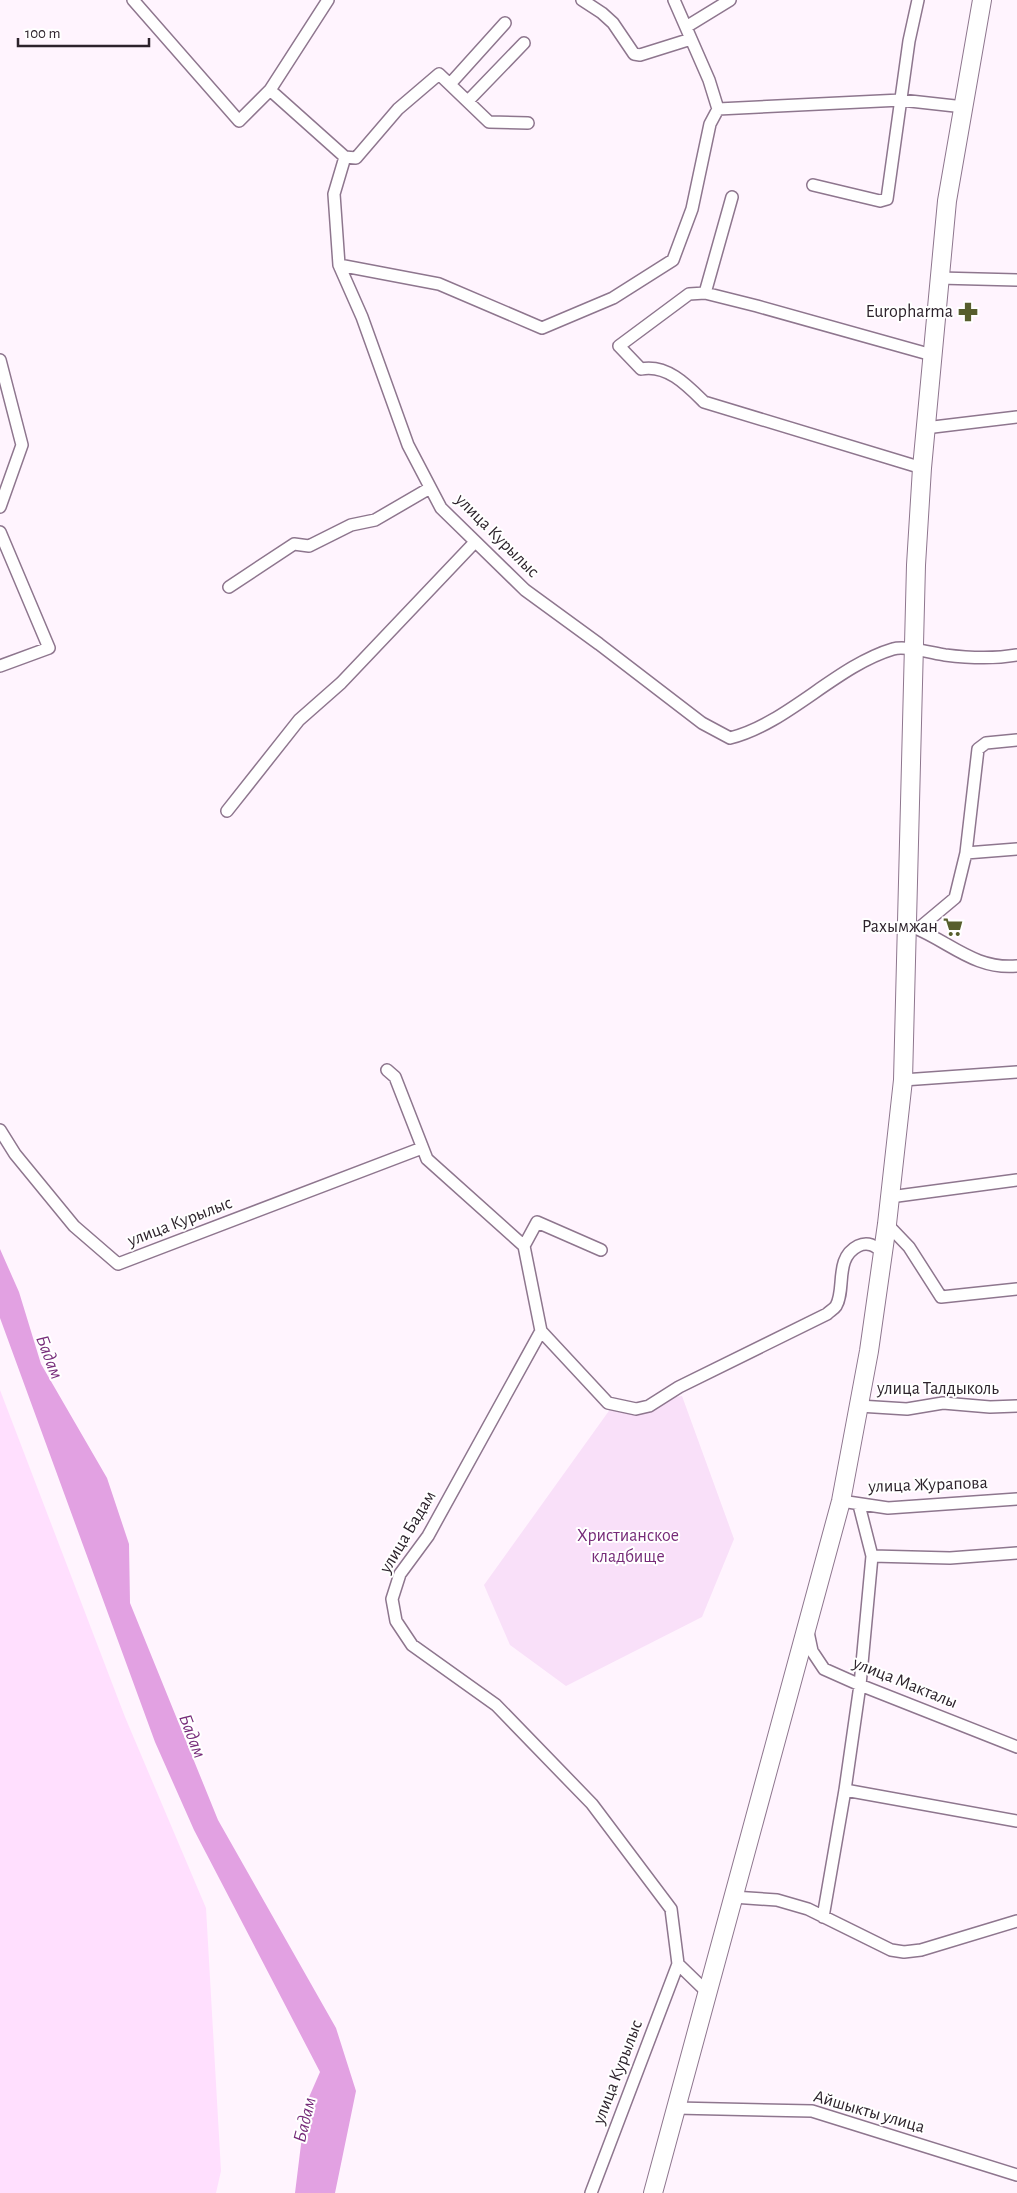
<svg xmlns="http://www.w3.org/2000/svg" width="1017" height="2193" viewBox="0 0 1017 2193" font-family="'Alegreya Sans',sans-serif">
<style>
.built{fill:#ffdffe}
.green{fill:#f9e0f9}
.water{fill:#e2a1e2}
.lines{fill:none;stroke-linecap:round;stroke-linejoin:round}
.minor-casing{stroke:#8e768e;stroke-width:14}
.highway-casing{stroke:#8e768e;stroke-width:20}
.minor{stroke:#fff;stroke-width:11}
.highway{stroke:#fff;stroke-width:18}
.labels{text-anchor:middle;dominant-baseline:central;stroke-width:4;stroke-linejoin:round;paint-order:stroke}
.poi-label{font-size:18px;fill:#2d232c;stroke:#fff;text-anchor:end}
.street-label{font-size:18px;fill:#2d232c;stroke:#fff}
.park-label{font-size:18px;fill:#762b78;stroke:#fff}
.water-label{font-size:19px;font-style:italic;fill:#762b79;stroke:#fff}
</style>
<rect width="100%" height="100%" fill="#fff4fe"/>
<!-- built -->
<path class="built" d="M0,1390l125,327 81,191 15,263 -5,22h-216z"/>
<!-- green -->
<path class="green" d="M682,1396l52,143 -32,78 -136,69 -56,-41 -26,-60 127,-177z"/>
<!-- water -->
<path class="water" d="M0,1249l19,43 22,72 66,114 22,66 1,59 88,217 118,208 20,63 -21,102h-40l11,-89 14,-32 -126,-242 -39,-88 -155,-424z"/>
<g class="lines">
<defs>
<path id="minor" d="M133,0l106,121 31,-31
M328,0l-58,90 75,67 -11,37 5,71 23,52 46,128 33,63 84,82 74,54 103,79 28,15c57,-14 106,-72 163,-89 12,-4 39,4 52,6 24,3 49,4 72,0
M582,0l20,13 11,10 21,31 6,1 51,-16
M674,0l35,80 9,29 183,-9 63,7
M686,27l44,-27
M450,84l55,-61
M468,101l56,-58
M345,157l11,1 42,-49 41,-35 50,48 39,1
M813,185l67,16 7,-2 22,-158 9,-41
M732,197l-27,96 52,13 175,49
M339,265l100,19 103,44 71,-30 60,-38 19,-51 18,-85 8,-15
M939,278l78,2
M705,293l-16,1 -70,52 22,23c26,-5 46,16 63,33l218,66
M0,360l22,85 -22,62
M925,428l92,-11
M0,532l49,116 -49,18
M229,587l65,-43 15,2 42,-21 24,-5 55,-32
M227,811l72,-91 42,-37 134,-141
M966,853l51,-4
M913,927c37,15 62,43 104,39
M918,929l37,-31 11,-45 12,-104 8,-6 31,-3
M387,1070l8,7 32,82 97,87 17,85 -113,205 -28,38 -8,25 4,22 16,24 84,60 96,99 79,105 7,55 30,29
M903,1080l114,-8
M0,1130l15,24 59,72 44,38 304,-116
M890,1197l127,-17
M887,1224l22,23 32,50 76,-8
M524,1246l13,-24 64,28
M541,1331l67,72 28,6 13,-3 30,-19 148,-73c3,-3 7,-5 9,-8 10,-17 -2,-48 22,-60 10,-5 17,0 25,6
M859,1406l48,3 36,-6 47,4 27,-1
M841,1501l47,7 129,-9
M859,1505l13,51
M808,1632l4,19 12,18 36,16 157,62
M845,1790l172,31
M733,1897l44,3 31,9 83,41 13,2 17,-2 96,-29
M823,1917l22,-127 15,-105 12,-129 78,2 67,-5
M676,2108l136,3 205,64
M591,2193l87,-229"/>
<path id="highway" d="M653,2193l188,-692 28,-150 18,-127 16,-144 13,-515 6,-97 25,-267 35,-201"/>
</defs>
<!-- minor casing -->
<use href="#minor" class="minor-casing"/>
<!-- highway casing -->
<use href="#highway" class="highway-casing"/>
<!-- minor -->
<use href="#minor" class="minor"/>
<!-- highway -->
<use href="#highway" class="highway"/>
</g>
<!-- icons -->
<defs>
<symbol id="pharmacy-bare" viewBox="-9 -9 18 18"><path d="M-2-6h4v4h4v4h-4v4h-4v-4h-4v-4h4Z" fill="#575e2d" stroke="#fff" stroke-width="2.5" paint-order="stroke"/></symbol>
<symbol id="supermarket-bare" viewBox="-9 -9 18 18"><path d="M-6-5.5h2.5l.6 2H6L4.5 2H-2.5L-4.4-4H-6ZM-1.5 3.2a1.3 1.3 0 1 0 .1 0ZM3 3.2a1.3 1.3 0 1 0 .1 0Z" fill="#575e2d" stroke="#fff" stroke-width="2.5" paint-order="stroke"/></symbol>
</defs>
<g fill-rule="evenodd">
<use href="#pharmacy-bare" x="954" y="298" width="28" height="28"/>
<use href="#supermarket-bare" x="939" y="913" width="28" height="28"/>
</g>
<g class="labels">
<!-- poi labels -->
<g class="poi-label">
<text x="953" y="312">Europharma</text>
<text x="938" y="927">Рахымжан</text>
</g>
<!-- street labels -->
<g class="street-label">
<text transform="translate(497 536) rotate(45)">улица Курылыс</text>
<text transform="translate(180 1222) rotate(-21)">улица Курылыс</text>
<text x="938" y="1389">улица Талдыколь</text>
<text transform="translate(928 1485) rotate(-2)">улица Журапова</text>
<text transform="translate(408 1532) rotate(-59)">улица Бадам</text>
<text transform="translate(905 1683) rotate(22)">улица Макталы</text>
<text transform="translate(618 2072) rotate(-69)">улица Курылыс</text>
<text transform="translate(869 2112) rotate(16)">Айшыкты улица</text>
</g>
<!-- park labels -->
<g class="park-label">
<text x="628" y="1536">Христианское<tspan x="628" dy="21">кладбище</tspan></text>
</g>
<!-- water labels -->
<g class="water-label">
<text transform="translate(49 1357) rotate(69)">Бадам</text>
<text transform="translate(192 1736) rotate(69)">Бадам</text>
<text transform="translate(305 2120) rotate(-76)">Бадам</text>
</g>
</g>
<!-- scale -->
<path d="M18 38v8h131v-8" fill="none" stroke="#2d232c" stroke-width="2.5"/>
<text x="25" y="38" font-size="15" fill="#2d232c" stroke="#ffffff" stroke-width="4" paint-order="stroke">100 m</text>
</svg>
